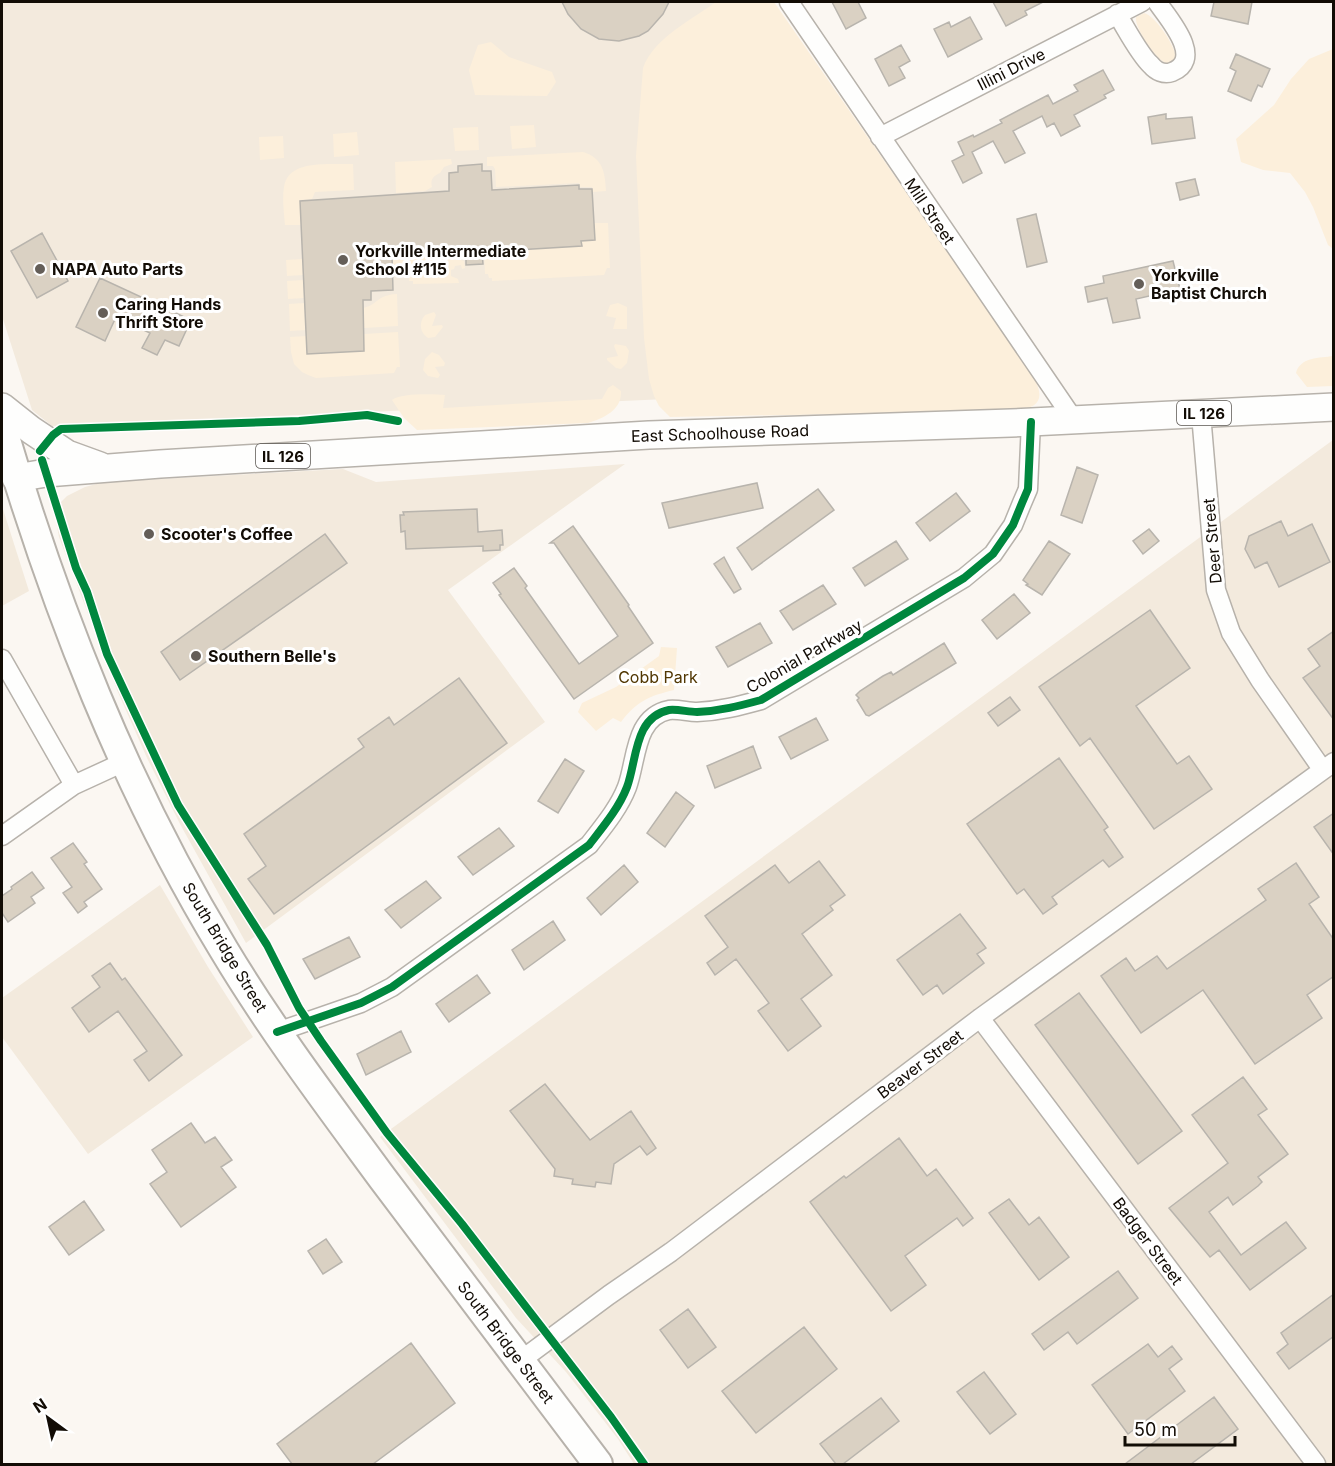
<svg xmlns="http://www.w3.org/2000/svg" width="1335" height="1466" viewBox="0 0 1335 1466" font-family="Inter,sans-serif">
<style>
.built{fill:#f3eadd}
.green{fill:#fcefdb}
.building{fill:#dad1c3;stroke:#b8b4ad;stroke-width:1.5}
.lines{fill:none;stroke-linecap:round;stroke-linejoin:round}
.minor-casing{stroke:#b7b2ab;stroke-width:21}
.primary-casing{stroke:#b7b2ab;stroke-width:30}
.trunk-casing{stroke:#b7b2ab;stroke-width:32}
.minor{stroke:#fefefd;stroke-width:18}
.primary{stroke:#fefefd;stroke-width:27}
.trunk{stroke:#fefefd;stroke-width:28}
.cycleway-casing{stroke:#fff;stroke-width:11}
.cycleway{stroke:#00873e;stroke-width:8}
.poi-dot{fill:#645e58;stroke:#fff;stroke-width:2}
.labels{text-anchor:middle;dominant-baseline:central;stroke-width:6;stroke-linejoin:round;paint-order:stroke}
.shield{fill:#fff;stroke:#595550;stroke-width:1.5}
.shield-label{font-size:15px;font-weight:bold;fill:#120c05}
.street-label{font-size:16px;fill:#120c05;stroke:#fff}
.poi-label{font-size:16px;font-weight:bold;fill:#120c05;stroke:#fff;text-anchor:start}
.park-label{font-size:16px;fill:#513703;stroke:#fff}
</style>
<rect width="100%" height="100%" fill="#fbf7f2"/>
<!-- built -->
<path class="built" d="M2,2h759l245,382 -954,42 -20,-16 -30,-94z
M1333,440v1024h-699l-16,-25 -52,-67 -50,-54 -136,-181z
M625,464l-177,126 97,132 -299,221 -66,-119 -33,-66 -30,-68 -58,-153 -4,-21 4,-12 8,-8 18,-9 19,-5 239,-13 33,13z
M2,506l27,85 -27,15z
M160,885l48,82 45,70 -165,117 -86,-117v-39z"/>
<!-- green -->
<path class="green" d="M716,2h58l256,369c14,23 15,36 -15,40l-345,6 -11,-11 -5,-10 -5,-17 -5,-41 -8,-182 7,-88c11,-30 48,-48 73,-66z
M1144,13c11,2 33,35 32,46l-8,5c-11,-2 -34,-36 -32,-47z
M491,42l18,15 43,15 4,10 -9,14 -72,-1 -6,-25 9,-25z
M1333,49v200l-5,-4 -15,-38 -8,-15 -15,-19 -27,-3 -22,-8 -5,-23 38,-34 17,-26 18,-20z
M534,125l2,22 -24,2 -2,-23z
M478,127l1,23 -24,1 -2,-23z
M357,132l2,23 -25,2 -1,-23z
M283,136l1,22 -24,2 -1,-23z
M583,152c20,6 22,20 23,39l-13,1 -1,-5h-12l-1,-4 -83,4 -1,-18 -2,-3h-6v-9z
M451,159l1,5 -8,3 -4,6c-7,3 -10,7 -8,14l-7,4 -29,2 -1,-31z
M353,164l1,26 -39,2 -3,7 -12,1 1,25h-16c-1,-12 -3,-26 -1,-38 4,-29 48,-22 69,-23z
M594,223h14l2,45h-3l-3,7 -112,6v-3h-3l-1,-4h-3l-1,-22 98,-7 -1,-4 14,-1z
M460,253l1,7 3,1 1,7 -3,1 -1,-4 -6,1 -1,3 -3,1v6l7,3 1,4 -46,1v-3h-4v-3h-3l-1,-4 -21,1v-19z
M302,259l1,16 -16,1 -1,-16z
M303,280l1,18 -16,1 -1,-18z
M397,294l1,32 -34,2 -1,-20c15,-3 13,-13 34,-14z
M304,303l2,27 -16,1 -1,-27z
M618,303l9,4v22h-14l3,-11 -10,-2 4,-11z
M434,312l2,3 -4,11 10,-1 1,2 -8,10 -7,1c-9,-6 -9,-16 -3,-23z
M398,332l2,35h-3l-3,6 -78,5 -8,-3 -6,-3 -8,-8 -3,-12 -1,-15 16,-1 1,18 57,-3v-17z
M615,344l11,2 3,5 -2,12 -6,6 -5,-1 -9,-8v-2l11,-2 -4,-10z
M432,352l7,3 6,8 -1,3 -9,1 5,8 -2,3 -10,-2 -5,-6 2,-11z
M1333,356v30l-26,1 -11,-14c4,-16 24,-15 37,-17z
M613,385l8,6c1,19 -17,27 -33,32l-171,7 -13,-12 -12,-18c8,-7 41,-6 53,-5l-2,13 159,-9 6,-11z
M661,647l16,1 -3,42c-25,6 -37,11 -53,32l-8,-4 -17,13 -18,-19 4,-9 34,-16 43,-31z"/>
<!-- building -->
<path class="building" d="M562,2h107l-6,12 -15,17 -9,5 -20,5 -20,-2 -18,-10 -13,-15z
M832,2h26l8,16 -20,11z
M993,2h50l-18,9 2,4 -21,11z
M1214,2h38l-4,22 -37,-8z
M970,17l12,22 -34,18 -14,-28 15,-7 2,5z
M901,45l9,16 -11,6 6,11 -16,8 -14,-27z
M1236,54l34,15 -8,18 -4,-2 -7,16 -23,-10 8,-20 -6,-3z
M1103,70l11,20 -10,5 2,3 -32,17 6,11 -19,10 -7,-13 -7,4 -5,-11 -29,15 12,22 -20,10 -12,-22 -21,11 10,21 -19,10 -11,-22 12,-6 -6,-13 15,-7 1,2 28,-14 -2,-3 48,-25 5,9 25,-13 -4,-6z
M1166,114v5l26,-2 3,21 -43,6 -4,-27z
M482,164v7h9l1,19 87,-5v4h13l3,51 -14,1 1,5 -100,6 1,12 -17,1v-13l-74,4 1,34 -22,1v9h-8l1,51 -57,3 -7,-153 149,-10v-18l9,-1v-6z
M1195,179l4,16 -19,5 -4,-17z
M1036,214l11,48 -20,5 -10,-48z
M42,233l26,48 -31,17 -26,-47z
M1173,261l7,28 -44,10 4,19 -27,5 -6,-25 -19,4 -3,-15 19,-4 -1,-7z
M100,278l91,42 -12,26 -14,-6 -8,15 -15,-7 8,-15 -34,-16 -11,24 -29,-14z
M1077,467l21,8 -16,48 -21,-8z
M757,483l6,25 -94,20 -7,-25z
M818,489l16,21 -82,60 -15,-22z
M956,493l14,18 -40,30 -14,-18z
M477,509l1,23 24,-2 1,15h-3v5l-17,1v-5l-77,3 -1,-18 -4,1 -1,-17h4l-1,-3z
M1281,521l7,15 24,-12 18,38 -51,25 -12,-25 -12,6 -10,-19 4,-13z
M573,526l56,79 -1,1 25,37 -79,56 -75,-104 2,-1 -8,-11 21,-15 13,18 -2,2 54,76 39,-28 -64,-93h-4z
M1149,529l10,12 -16,13 -10,-13z
M325,534l22,29 -167,117 -19,-28z
M896,541l12,18 -43,27 -12,-18z
M1049,541l21,13 -28,41 -16,-10 2,-1 -5,-4z
M724,557l17,32 -7,4 -20,-29z
M823,585l13,19 -43,26 -13,-19z
M1014,594l16,19 -33,26 -15,-19z
M1150,610l40,58 -54,38 41,58 12,-8 23,33 -58,40 -64,-91 -10,8 -41,-59z
M760,623l12,20 -44,24 -12,-20z
M1334,631v89l-31,-42 17,-12 -12,-17z
M944,643l12,20 -87,53 -3,-1 -9,-15 2,-2 -3,-3 4,-4 23,-15 8,-4 2,3z
M459,678l48,65 -233,171 -26,-35 18,-13 -22,-32 120,-87 -6,-8 31,-22 5,8z
M1010,697l10,13 -22,16 -10,-13z
M816,718l12,22 -37,19 -12,-22z
M753,746l8,22 -46,20 -8,-22z
M1059,758l49,69 -4,3 19,27 -14,10 -6,-7 -51,37 5,7 -14,10 -19,-25 -7,5 -50,-70z
M565,759l19,12 -26,42 -20,-12z
M676,792l18,14 -29,41 -18,-14z
M1334,813v42l-20,-28z
M499,828l15,18 -41,29 -15,-18z
M73,843l14,19 -3,2 18,25 -18,13 3,4 -9,7 -15,-20 9,-6 -21,-29z
M819,861l26,34 -15,11 3,4 -31,24 30,41 -31,24 20,27 -33,25 -30,-40 11,-8 -33,-44 -21,16 -8,-12 21,-16 -23,-31 70,-51 14,18z
M1296,863l23,34 -10,7 25,36v36l-27,19 15,23 -67,46 -52,-74 -62,43 -40,-57 25,-18 9,13 22,-15 10,13 99,-69 -8,-11z
M624,865l14,17 -37,33 -14,-17z
M32,872l12,16 -13,9 4,6 -27,19 -6,-9v-17l10,-7 -1,-2z
M426,881l15,17 -40,30 -16,-18z
M960,914l26,34 -9,6 7,9 -41,31 -6,-9 -14,10 -26,-35z
M553,921l12,19 -41,30 -12,-20z
M349,937l11,20 -45,22 -12,-20z
M110,963l12,17 3,-2 57,77 -33,26 -15,-21 13,-9 -29,-40 -29,21 -17,-24 28,-21 -8,-11z
M477,975l13,18 -41,29 -13,-18z
M1079,993l103,138 -44,33 -103,-139z
M401,1031l10,21 -45,23 -9,-21z
M1243,1077l24,32 -9,6 30,39 -30,23 4,5 -4,4 -25,19 -5,-8 -19,15 32,43 45,-33 20,26 -56,42 -31,-40 -9,7 -41,-49 59,-45 -36,-48z
M545,1084l45,56 41,-29 25,37 -9,7 -7,-9 -26,18 -3,20 -15,-2 -1,5 -23,-3 1,-5 -19,-3 1,-7 -45,-58z
M191,1123l14,20 10,-6 8,11 9,12 -11,7 15,20 -55,40 -31,-43 17,-12 -15,-22z
M899,1138l28,38 9,-7 37,49 -10,8 -6,-8 -52,38 21,29 -35,26 -81,-109 34,-26 2,2z
M1009,1199l20,26 10,-8 30,40 -30,23 -50,-67z
M84,1201l20,29 -35,25 -20,-28z
M326,1239l16,23 -19,12 -15,-23z
M1118,1271l20,27 -61,46 -9,-12 -24,18 -12,-16z
M1334,1294v42l-45,33 -12,-16 11,-9 -7,-11z
M688,1309l28,38 -28,21 -28,-38z
M804,1327l33,42 -81,64 -34,-42z
M411,1343l44,60 -82,61h-81l-15,-20z
M1148,1344l10,13 14,-11 10,13 -13,10 16,22 -57,43 -36,-49z
M984,1372l32,42 -26,20 -33,-42z
M1214,1397l24,32 -47,35h-66z
M881,1398l18,23 -56,43h-7l-16,-20z"/>
<g class="lines">
<defs>
<path id="minor" d="M789,2l285,418
M1117,14c9,14 22,40 34,51 5,6 13,10 21,7 33,-13 -4,-54 -15,-70
M880,137l262,-135
M1201,414l15,176 15,43 29,47 62,89
M2,659l72,126
M2,836l72,-51 50,-23
M980,1018l336,446
M277,1032l84,-29 31,-16 197,-142c14,-18 30,-37 38,-58 10,-27 7,-70 42,-77 9,-1 19,2 28,2 23,-1 42,-6 64,-12l203,-122 29,-24 20,-29 9,-22 6,-14 3,-67
M520,1361l89,-66 62,-43 309,-234 354,-256"/>
<path id="primary" d="M2,407l29,23 36,24 33,12
M16,478l30,-5 114,-9 489,-29 362,-12 323,-16"/>
<path id="trunk" d="M2,427c54,183 123,360 222,523 48,80 104,154 159,229 71,95 144,190 215,285"/>
</defs>
<!-- minor casing -->
<use href="#minor" class="minor-casing"/>
<!-- primary casing -->
<use href="#primary" class="primary-casing"/>
<!-- trunk casing -->
<use href="#trunk" class="trunk-casing"/>
<!-- minor -->
<use href="#minor" class="minor"/>
<!-- primary -->
<use href="#primary" class="primary"/>
<!-- trunk -->
<use href="#trunk" class="trunk"/>
<defs>
<path id="cycleway" d="M40,451l13,-16 8,-6 238,-8 68,-6 31,6
M42,460l34,108 11,24 20,62 71,151 89,140 32,63 22,33 66,92 75,91 149,193 33,47
M277,1032l84,-29 31,-16 197,-142c14,-18 30,-37 38,-58 10,-27 7,-70 42,-77 9,-1 19,2 28,2 23,-1 42,-6 64,-12l203,-122 29,-24 20,-29 9,-22 6,-14 3,-67"/>
</defs>
<!-- cycleway casing -->
<use href="#cycleway" class="cycleway-casing"/>
<!-- cycleway -->
<use href="#cycleway" class="cycleway"/>
</g>
<!-- markers -->
<g class="poi-dot">
<circle cx="343" cy="260" r="6"/>
<circle cx="40" cy="269" r="6"/>
<circle cx="1139" cy="284" r="6"/>
<circle cx="103" cy="313" r="6"/>
<circle cx="149" cy="534" r="6"/>
<circle cx="196" cy="656" r="6"/>
</g>
<g class="labels">
<!-- shield labels -->
<g class="shield">
<rect x="1177" y="401" width="54" height="24" rx="4.5"/>
<rect x="256" y="444" width="54" height="24" rx="4.5"/>
</g>
<g class="shield-label">
<text x="1204" y="413">IL 126</text>
<text x="283" y="456">IL 126</text>
</g>
<!-- street labels -->
<g class="street-label">
<text transform="translate(1011 69) rotate(-27)">Illini Drive</text>
<text transform="translate(930 211) rotate(56)">Mill Street</text>
<text transform="translate(720 433) rotate(-2)">East Schoolhouse Road</text>
<text transform="translate(1212 541) rotate(-95)">Deer Street</text>
<text transform="translate(804 656) rotate(-30)">Colonial Parkway</text>
<text transform="translate(225 947) rotate(59)">South Bridge Street</text>
<text transform="translate(920 1064) rotate(-37)">Beaver Street</text>
<text transform="translate(1148 1241) rotate(53)">Badger Street</text>
<text transform="translate(506 1342) rotate(53)">South Bridge Street</text>
</g>
<!-- poi labels -->
<g class="poi-label">
<text x="355" y="251">Yorkville Intermediate<tspan x="355" dy="18">School #115</tspan></text>
<text x="52" y="269">NAPA Auto Parts</text>
<text x="1151" y="275">Yorkville<tspan x="1151" dy="18">Baptist Church</tspan></text>
<text x="115" y="304">Caring Hands<tspan x="115" dy="18">Thrift Store</tspan></text>
<text x="161" y="534">Scooter's Coffee</text>
<text x="208" y="656">Southern Belle's</text>
</g>
<!-- park labels -->
<g class="park-label">
<text x="658" y="677">Cobb Park</text>
</g>
</g>
<!-- border -->
<rect width="1335" height="1466" fill="none" stroke="#120c05" stroke-width="6"/>
<!-- north arrow -->
<g transform="translate(48 1418) rotate(327)" stroke="#ffffff" stroke-width="4.5" paint-order="stroke">
<path d="M0-4.5L10 22L0 15L-10 22Z" fill="#120c05"/>
<text y="-9" font-size="16" font-weight="bold" text-anchor="middle" fill="#120c05">N</text>
</g>
<!-- scale -->
<path d="M1125 1436v9h110v-9" fill="none" stroke="#120c05" stroke-width="3"/>
<text x="1134" y="1436" font-size="18" fill="#120c05" stroke="#ffffff" stroke-width="4.5" paint-order="stroke">50 m</text>
</svg>
